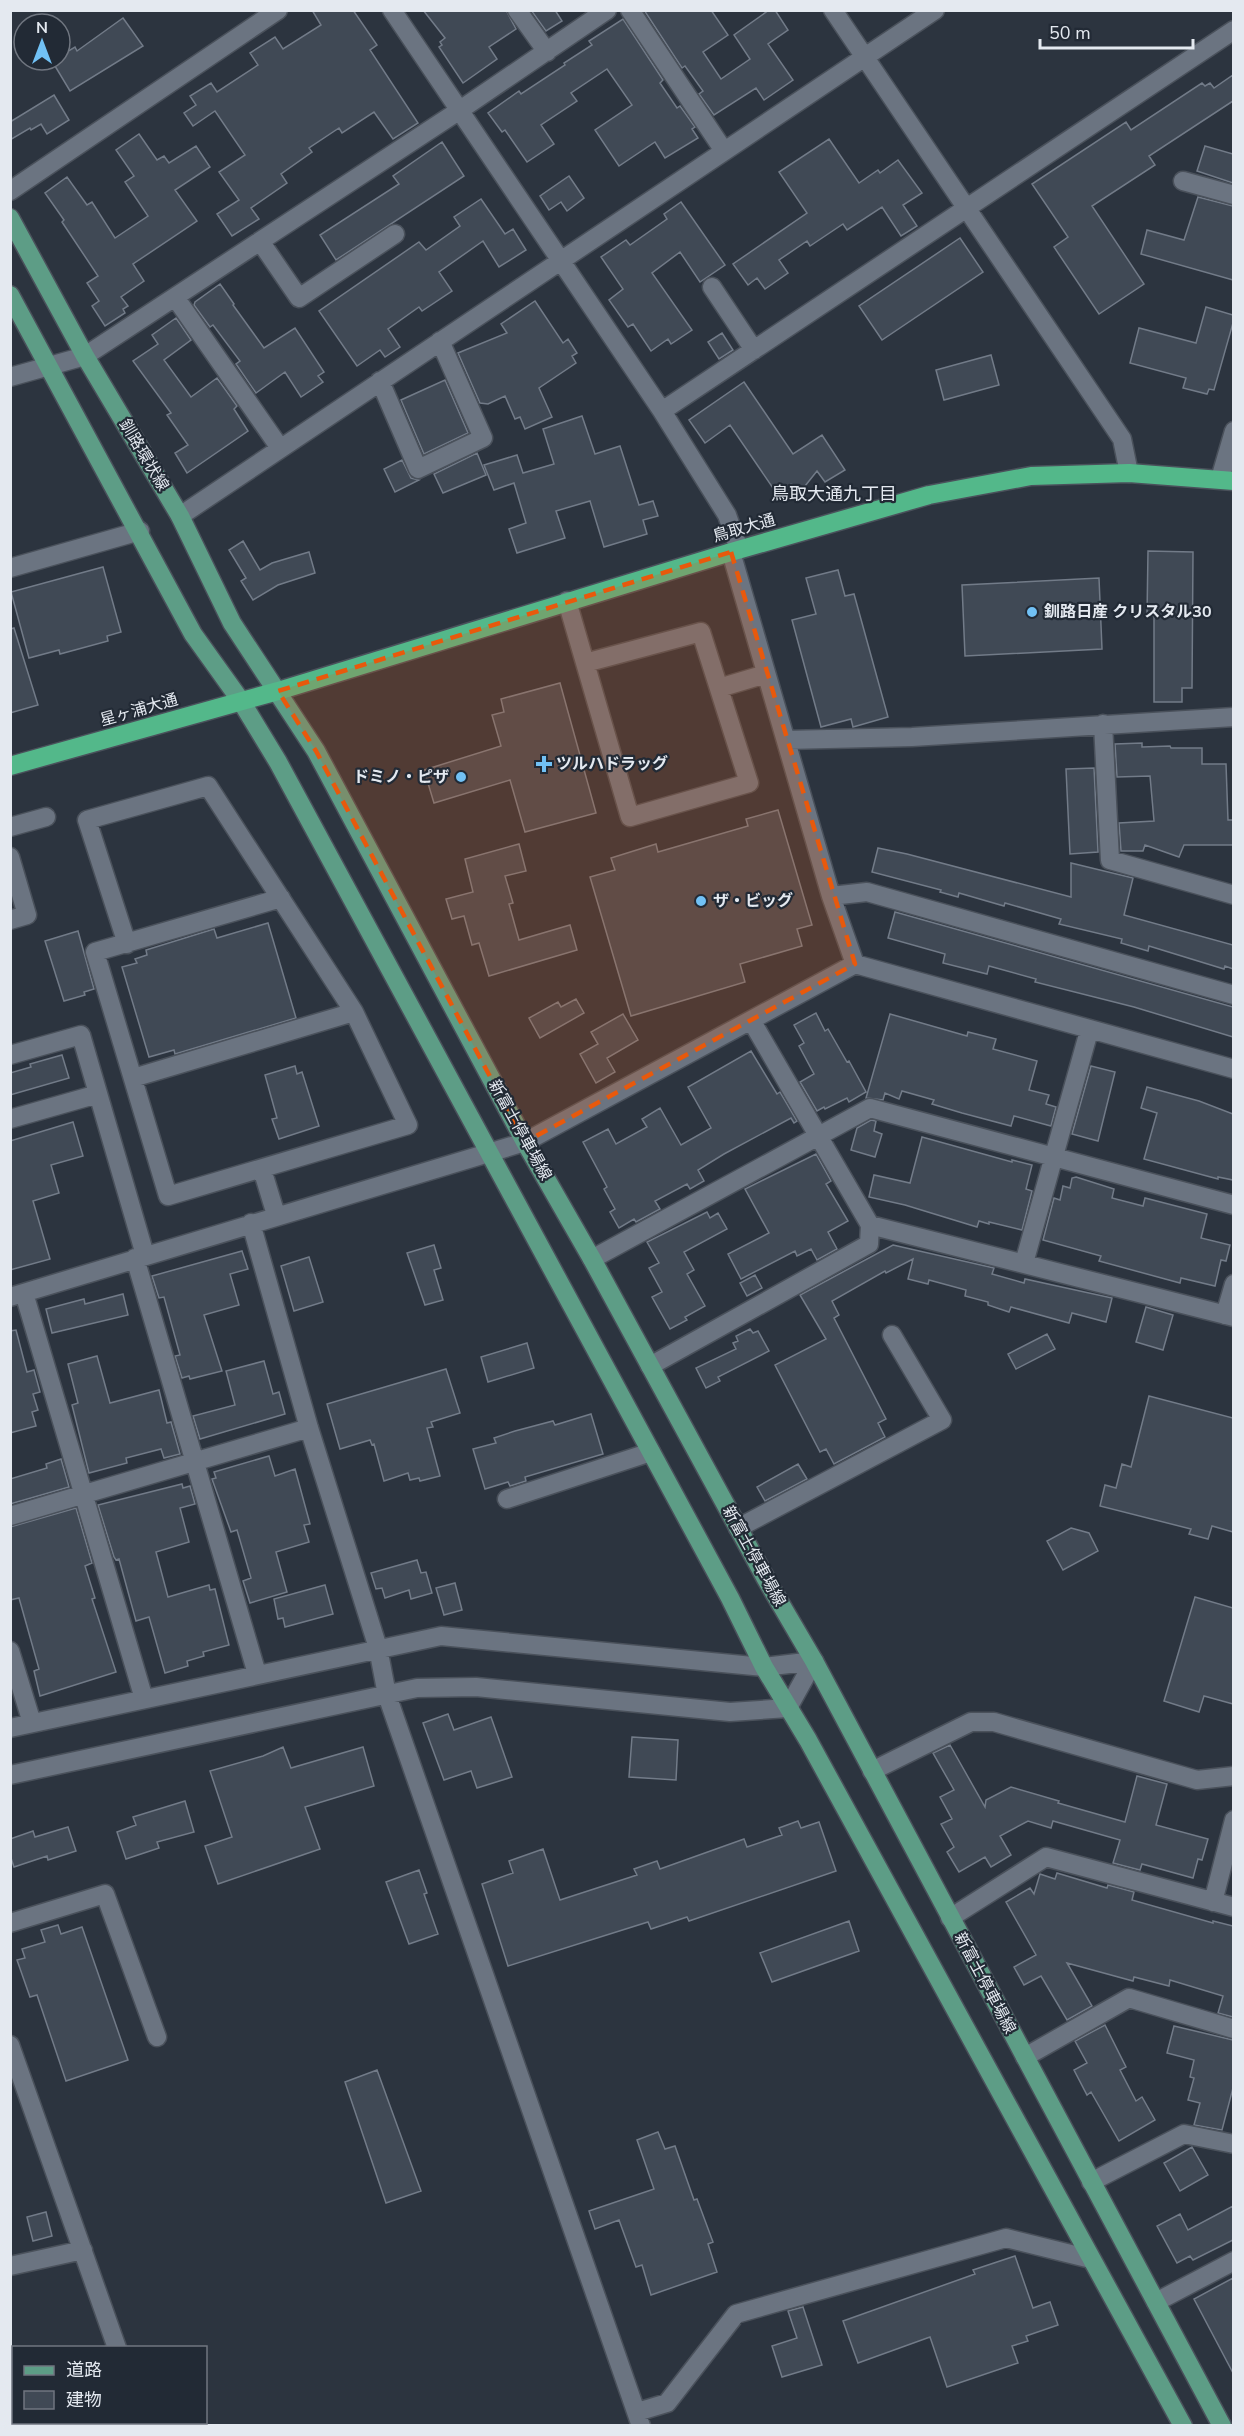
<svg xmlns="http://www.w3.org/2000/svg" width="1244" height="2436" viewBox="0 0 1244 2436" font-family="'Nunito Sans','Noto Sans JP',sans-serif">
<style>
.building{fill:#404955;stroke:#727b88;stroke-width:1.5}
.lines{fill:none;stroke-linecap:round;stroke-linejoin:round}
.minor-casing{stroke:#4a515b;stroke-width:21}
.major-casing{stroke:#4a515b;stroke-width:21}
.highway-casing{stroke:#4a515b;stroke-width:21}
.minor{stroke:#6b7481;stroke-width:18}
.major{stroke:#5d9d86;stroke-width:18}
.highway{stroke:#53b88a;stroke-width:18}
.marked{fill:#e8590c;fill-opacity:0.2;stroke:#e8590c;stroke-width:4.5;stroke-dasharray:12 8;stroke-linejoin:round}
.poi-dot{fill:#71c1f5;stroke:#222a35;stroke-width:2}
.labels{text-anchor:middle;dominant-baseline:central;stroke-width:4.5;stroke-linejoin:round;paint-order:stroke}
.street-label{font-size:16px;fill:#e4e9f0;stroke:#222a35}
.poi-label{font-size:16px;font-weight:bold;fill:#e4e9f0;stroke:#222a35;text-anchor:start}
.neighbourhood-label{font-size:18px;fill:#e4e9f0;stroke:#222a35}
</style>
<rect width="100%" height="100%" fill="#2c343f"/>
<!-- building -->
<path class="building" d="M312,10h41l24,35 -7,5 48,73 -25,16 -19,-27 -32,21 -3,-5 -30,20 3,4 -31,22 6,9 -36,25 8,11 -27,17 -15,-22 22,-14 -20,-28 26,-17 -30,-44 -22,15 -9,-13 12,-8 -6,-9 21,-13 6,9 41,-27 -8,-12 25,-16 8,12 38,-24z
M423,10h83l10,19 -27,18 8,12 -34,24 -24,-36 3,-2 -2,-3 5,-4z
M531,10h24l7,11 -16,10z
M644,10h67l17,25 -25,17 18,27 29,-20 -16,-24 35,-25h6l13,20 -20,14 25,36 -29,20 -8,-12 -42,27 -15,-21 4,-3 -18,-25 -3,2z
M123,18l20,28 -73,45 -18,-30 8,-1v-4l15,-9 2,4z
M623,19l40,61 -3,3 17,25 3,-2 15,21 -3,2 6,9 -33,20 -10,-16 -36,24 -24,-36 37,-25 -25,-36 -36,24 6,8 -36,24 13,19 -27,18 -22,-32 -3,2 -14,-19 31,-22 2,3 44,-29 -1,-2 28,-18 -3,-4z
M1233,75v26l-84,55 6,9 -63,41 52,78 -45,30 -45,-67 14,-10 -36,-53 94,-62 5,8 71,-47 3,3 5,-3 4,5z
M54,95l15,25 -22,14 -6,-10 -10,6 -1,-2 -20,12v-18z
M139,134l18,26 7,-4 5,7 27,-17 14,21 -35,23 22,31 -64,43 11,17 -23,16 7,9 -5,3 2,4 -20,13 -13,-20 7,-5 -12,-18 11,-7 -36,-54 2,-2 -19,-27 22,-16 20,28 5,-3 23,36 33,-22 -23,-34 9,-6 -18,-26z
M829,139l30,44 19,-13 2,3 18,-13 24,33 -19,12 14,21 -16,10 -19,-29 -35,23 -4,-6 -33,22 -3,-5 -28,19 9,13 -23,16 -8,-11 -9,7 -15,-21 74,-51 -28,-41z
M442,142l22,34 -128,84 -16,-25 79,-51 -6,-8z
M1205,146l28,8v29l-36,-12z
M569,176l15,22 -17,13 -6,-9 -12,8 -9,-14z
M1198,197l35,9v74l-92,-26 6,-24 37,10z
M481,199l24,35 8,-5 13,21 -27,17 -16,-26 -44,31 13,19 -30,20 -3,-4 -31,22 12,18 -15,10 -5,-7 -23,16 -38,-55 100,-69 7,8 34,-24 -6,-9z
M681,202l44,63 -25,17 -20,-30 -28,21 40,57 -21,14 -3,-5 -17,12 -18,-27 -5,3 -19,-27 14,-11 -22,-32 25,-17 4,5 37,-26 -3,-5z
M960,238l23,34 -101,68 -23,-34z
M220,284l14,20 -1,1 31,43 31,-20 29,44 -6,4 5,6 -22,15 -16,-25 -29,21 -20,-29 4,-3 -27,-36 -3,2 -16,-22 1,-3z
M535,301l28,42 5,-4 9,14 -5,3 4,7 -37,25 13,29 -27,12 -5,-12 -5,2 -10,-23 -17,8 -8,-1 -22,-50 49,-20 -6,-9z
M1206,307l27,8v8l-19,67 -5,-1 -2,5 -24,-6 3,-10 -56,-15 9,-35 57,15z
M176,318l15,22 -27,20 27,37 26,-19 20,28 -3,3 14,22 -61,42 -12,-20 13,-8 -21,-30 4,-2 -38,-52 25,-17 -6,-9z
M722,333l11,17 -14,9 -11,-17z
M991,355l8,30 -55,15 -8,-30z
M445,380l23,53 -44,21 -23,-54z
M744,382l49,72 29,-19 23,35 -20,12 -8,-11 -12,15 -5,1 -9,-3 -14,10 -47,-69 -25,18 -16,-23z
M582,416l13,38 25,-8 19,59 14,-4 5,15 -15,4 4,14 -43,13 -14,-46 -34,10 9,27 -48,15 -8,-24 17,-6 -12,-40 -20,7 -10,-25 33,-10 6,18 31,-9 -11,-35z
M477,453l9,22 -43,18 -9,-19z
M402,460l9,18 8,2 -24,12 -11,-23z
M243,541l17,29 12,-7 37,-11 6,21 -37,12 -25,15 -12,-19 5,-3 -17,-28z
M1148,551l45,1 -1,136h-10v14h-28v-86h-7z
M103,567l18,65 -14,4 1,5 -48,13 -1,-4 -30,8 -18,-66z
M838,570l7,26 9,-2 34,123 -35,10 -2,-8 -30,8 -29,-107 24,-6 -10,-36z
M1099,578l3,71 -137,7 -3,-71z
M14,628l24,77 -28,8v-84z
M560,683l36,130 -71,19 -15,-52 -76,23 -10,-33 77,-24 -9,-31 12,-3 -3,-13z
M1142,743v4l28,-1 1,2h31v16h24l2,56h5v25h-49l-5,12 -34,-12 -2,6h-22l-2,-28 35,-2 -4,-45 -33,1 -2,-33z
M1094,768l4,84 -28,2 -4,-85z
M778,810l34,115 -15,4 5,17 -62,18 5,18 -114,34 -41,-139 25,-7 -4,-12 45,-14 2,8 90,-26 -2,-7z
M519,844l7,27 -21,5 8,27 -4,1 10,36 51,-15 7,25 -88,26 -10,-33 -7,2 -8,-29 -12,3 -6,-20 27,-7 -8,-33z
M878,848l29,6 164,43v-34l62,15 -9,37 109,30v24l-8,-3 -1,3 -75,-23 -1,5 -27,-8 1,-4 -63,-15 2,-5 -56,-16 -1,3 -45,-13 -1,4 -18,-5 1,-2 -69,-18z
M895,912l338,95v30l-99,-30 -99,-25 1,-3 -47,-13 -2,8 -44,-11 2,-9 -57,-16z
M268,923l28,95 -121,36 -1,-4 -25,7 -27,-90 15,-4 -2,-4 12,-4 -1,-5 68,-21 3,9z
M78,931l16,58 -10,3 1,3 -21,6 -19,-60z
M576,999l8,14 -44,25 -11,-20 29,-16 3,5z
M816,1013l9,18 3,-2 19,33 2,-1 17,31 -17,10 -2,-4 -22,11 -1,-2 -7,4 -17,-29 14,-8 -15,-28 5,-3 -10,-18z
M623,1014l15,26 -31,18 8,14 -19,11 -16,-29 18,-10 -7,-12z
M890,1014l77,22 1,-4 28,7 -3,10 44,12 -8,29 20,5 -3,9 10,3 -5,19 -37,-10 -3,10 -49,-13 -30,-9 2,-4 -32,-9 -3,8 -14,-6 -2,7 -17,-2z
M751,1051l26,43 3,-2 17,29 -3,2 -3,-5 -67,36 -26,16 6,11 -14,8 -3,-5 -32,17 5,8 -24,13 -2,-3 -15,9 -9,-16 5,-3 -11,-20 3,-2 -24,-45 25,-13 8,15 31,-17 -5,-8 18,-11 21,37 30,-17 -23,-41z
M62,1055l7,23 -59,17v-22l21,-6 -1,-3z
M295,1066l2,8 5,-2 17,54 -40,13 -7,-20 5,-1 -12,-43z
M1091,1066l24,6 -17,69 -26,-7z
M1147,1087l52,14 34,13v66l-15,-3v2l-74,-20 13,-46 -16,-5z
M871,1120l5,1 -2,10 8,3 -7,23 -24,-7 6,-22z
M73,1122l10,34 -32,9 8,28 -26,8 17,58 -40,11v-129z
M922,1137l90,25v-2l20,5 -6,24 6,2 -10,39 -33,-8v2l-10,-3 -2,6 -72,-22 -36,-8 5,-22 36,8z
M816,1154l15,27 -5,3 22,37 -20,11 9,17 -20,11 -6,-11 -14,7 -2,-5 -54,28 -13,-25 41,-21 -24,-44z
M1076,1177l38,12 -2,9 31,8 2,-8 62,16 -6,24 29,7 -4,16 -5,-1 -6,26 -34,-8 -1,5 -81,-22 2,-5 -58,-16 11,-42 6,2 3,-14 7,2 2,-10z
M707,1212l3,6 8,-5 9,16 -43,23 10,18 -7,4 18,32 -20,11 2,3 -17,9 -18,-32 10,-5 -13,-24 10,-5 -12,-21z
M434,1245l7,23 -7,2 9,30 -18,5 -18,-52z
M893,1245l101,23 -2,6 32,9 1,-4 87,19 -6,24 -34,-9 -3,10 -58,-16 -2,5 -21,-7v-3l-23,-6 1,-6 -37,-10 -1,4 -20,-5 5,-20 -27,14 -1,-2 -53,30 7,14 -5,3 52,101 -8,4 7,14 -51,27 -8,-15 -6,3 -45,-87 51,-26 -26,-44z
M242,1251l6,18 -18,5 9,31 -35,10 18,56 -32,8 -1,-3 -7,2 -7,-22 5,-1 -16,-58 -5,1 -7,-22z
M309,1257l14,45 -29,9 -13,-45z
M755,1275l7,13 -15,8 -7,-13z
M123,1294l5,21 -76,18 -6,-24 38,-10 1,5z
M1146,1307l27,8 -10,35 -27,-8z
M750,1329l3,4 5,-2 11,20 -51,26 2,4 -14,7 -10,-20 40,-19 -3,-6 5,-2 -2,-5z
M16,1330l11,42 7,-2 6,22 -7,2 5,16 -6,2 4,14 -26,7v-102z
M1047,1334l8,15 -39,20 -8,-15z
M527,1343l7,25 -46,14 -7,-25z
M97,1356l13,47 49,-13 8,33 4,-1 9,32 -16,4 -3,-9 -35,9 1,5 -38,10 -17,-68 6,-2 -10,-39z
M264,1361l9,33 6,-2 6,22 -85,25 -7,-23 42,-11 -9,-34z
M446,1369l14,44 -29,9 2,5 -6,1 13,48 -20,5 -1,-3 -9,2 -2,-7 -24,8 -10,-37 -2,1 -2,-5 -30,9 -13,-45z
M1149,1396l84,22v114l-21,-6 -4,13 -19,-5 2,-5 -91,-23 5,-21 11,3 6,-24 9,3z
M591,1414l12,40 -78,23 1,4 -16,5 -2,-4 -23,7 -12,-40 23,-6 -2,-5 21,-7 38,-10 2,4z
M269,1456l6,20 20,-7 15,55 -6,1 5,17 -33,10 11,40 -37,11 -7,-22 8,-3 -14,-48 -6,2 -19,-53 4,-1 -2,-6z
M61,1459l8,28 -59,17v-25l37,-11 -1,-4z
M798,1464l9,15 -42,22 -8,-14z
M182,1484l1,4 7,-2 5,18 -15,4 9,34 -33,10 12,45 41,-12 1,5 5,-1 14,56 -26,7 1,4 -17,5 1,5 -23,7 -16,-56 -13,4 -17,-62 -3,1 -2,-3 -16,-52z
M76,1508l16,55 -7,3 10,32 -3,1 24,73 -76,24 -6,-25 5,-2 -20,-71 -9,2v-73z
M1071,1528l18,5 9,18 -35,19 -16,-29z
M417,1560l4,13 5,-1 6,21 -21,6 -2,-9 -24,8 -3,-10 -6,1 -5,-16z
M455,1583l7,27 -18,5 -8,-27z
M325,1585l8,29 -48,13 -2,-9 -5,1 -4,-20z
M1195,1597l38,11v96l-29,-8 -5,16 -35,-11z
M448,1714l6,16 37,-13 21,60 -35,11 -6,-17 -27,9 -21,-57z
M632,1737l46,3 -2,40 -47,-3z
M950,1745l35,62 1,-7 25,-13 48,14 -1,2 67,19 12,-46 30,8 -11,41 52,14 -6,21 -4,-1 -5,19 -51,-14 -2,6 -27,-7 7,-23 -67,-19 -2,7 -23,-7 -28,15 11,19 -20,12 -6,-10 -26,15 -12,-20 7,-5 -13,-23 11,-5 -12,-22 14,-7 -21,-37z
M283,1747l8,21 72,-21 11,39 -69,21 15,42 -102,35 -13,-38 27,-9 -22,-66 53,-15z
M185,1801l9,31 -37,10 2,6 -33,11 -9,-27 19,-7 -3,-8z
M798,1821l3,7 18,-6 17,49 -147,50 -2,-4 -36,12 -3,-7 -140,44 -26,-82 31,-11 -4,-12 34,-12 17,51 77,-25 -3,-6 23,-8 3,8 84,-30 3,8 35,-12 -3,-7z
M68,1827l8,24 -28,9 -1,-4 -33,11 -4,-12v-16l23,-8 2,6z
M419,1870l8,23 -3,1 14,40 -29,10 -23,-62z
M1057,1873l50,15 1,-3 26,7 -2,8 81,23v-2l20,5v91l-15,-4 5,-17 -53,-16 -1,6 -35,-9 -1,4 -66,-18 25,43 -25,14 -26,-44 -17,9 -10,-18 22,-12 -30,-53 24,-14 4,6 6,-20 15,5z
M849,1921l10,30 -87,31 -12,-29z
M58,1925l3,9 21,-7 46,133 -62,21 -29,-86 -7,2 -13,-37 8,-2 -3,-9 23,-7 -4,-12z
M1105,2025l21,42 -6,3 16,31 6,-4 13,23 -36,21 -28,-49 -4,3 -13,-25 13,-7 -12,-22z
M1174,2026l59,14v48l-11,42 -28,-5 6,-22 -12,-3 6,-22 -4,-1 4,-17 -27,-7z
M377,2070l44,121 -35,12 -41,-121z
M658,2132l7,17 10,-3 19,54 3,-1 16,43 -5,2 9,28 -66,23 -9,-30 -6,2 -17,-47 -24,9 -6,-18 65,-22 -17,-49z
M1192,2147l16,28 -28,16 -16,-28z
M1233,2206v34l-40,20 -3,-4 -13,7 -20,-37 23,-12 8,16z
M46,2212l6,24 -19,5 -6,-24z
M1015,2256l18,52 17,-6 8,23 -32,11 2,5 -16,5 6,17 -71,24 -17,-50 -72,26 -15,-42 132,-47 -2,-4z
M1233,2278v95l-39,-74z
M803,2307l19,58 -40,12 -10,-31 25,-8 -9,-27z"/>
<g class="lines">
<defs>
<path id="minor" d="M392,10l270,401 65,104 12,34
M517,10l30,42
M630,10l94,141
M833,10l289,429 7,34
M1183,181l51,14
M10,191l268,-181
M260,241l39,57 96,-64
M712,287l42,63
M175,297l105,151
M10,377l75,-21 375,-246 147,-100
M380,381l38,88 65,-31 -43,-97
M662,411l572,-381
M1220,479l14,-48
M180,516l755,-506
M731,552l100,344 24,68
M10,568l130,-37
M567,601l63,216 119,-34 -48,-151 -116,31
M719,688l47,-14
M1103,724l7,136 124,35
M786,740l126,-3 322,-20
M10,827l36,-10
M10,857l17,58 -17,5
M831,896l36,-4 367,103
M281,898l-186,54 73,244 240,-71 -54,-113
M127,944l-40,-124 121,-34 146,226 -221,66
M751,1020l119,205
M10,1055l71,-20 64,220
M10,1119l88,-25
M262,1169l14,46
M251,1223l58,205 69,220 9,47 254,731
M135,1258l122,416
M592,1259l278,-151 364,97
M1024,1263l65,-232
M24,1293l120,406
M10,1297l515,-155 330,-178 379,105
M1225,1315l9,-31
M650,1366l219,-122 1,-19 364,92
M507,1499l144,-47
M10,1516l299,-88
M738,1528l204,-108 -50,-85
M10,1651l22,72
M10,1728l431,-92 323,31 50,-6
M872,1771l99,-49h23l203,58 37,-4
M10,1775l407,-87 59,-1 254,25 58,-4 26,-47
M1213,1902l21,-82
M950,1918l96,-61 188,50
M10,1923l95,-29 52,143
M10,2045l107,303
M1025,2057l104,-59 105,31
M1091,2182l93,-48 50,10
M10,2266l73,-16
M1156,2302l78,-41
M637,2412l30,-9 69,-89 270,-76 85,21
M143,2422l1,4"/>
<path id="major" d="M10,218l75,138 95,160 52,107 84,128 209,391 67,117 174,320 48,82 408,765
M10,295l183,339 48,67 37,61 452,836 34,69 44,73 375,686"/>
<path id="highway" d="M10,766l268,-75 453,-139 198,-57 102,-19 98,-3 105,8"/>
</defs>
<!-- minor casing -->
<use href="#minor" class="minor-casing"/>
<!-- major casing -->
<use href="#major" class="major-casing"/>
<!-- highway casing -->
<use href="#highway" class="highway-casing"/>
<!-- minor -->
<use href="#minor" class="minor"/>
<!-- major -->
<use href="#major" class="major"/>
<!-- highway -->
<use href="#highway" class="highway"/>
</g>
<!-- marked area -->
<path class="marked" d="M731,552l124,412 -330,178 -209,-391 -38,-60z"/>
<!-- markers -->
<g class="poi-dot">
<circle cx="1032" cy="612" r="6"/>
<path d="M541 755h6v6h6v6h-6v6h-6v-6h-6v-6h6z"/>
<circle cx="461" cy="777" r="6"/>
<circle cx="701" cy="901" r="6"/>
</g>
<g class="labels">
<!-- street labels -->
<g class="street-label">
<text transform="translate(144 455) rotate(59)">釧路環状線</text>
<text transform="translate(744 528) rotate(-16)">鳥取大通</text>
<text transform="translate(139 710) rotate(-16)">星ヶ浦大通</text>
<text transform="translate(520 1130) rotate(61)">新富士停車場線</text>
<text transform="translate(754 1556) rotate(61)">新富士停車場線</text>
<text transform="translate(985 1983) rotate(62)">新富士停車場線</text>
</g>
<!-- poi labels -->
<g class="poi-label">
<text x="1044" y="612">釧路日産 クリスタル30</text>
<text x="556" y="764">ツルハドラッグ</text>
<text x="449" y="777" text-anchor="end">ドミノ・ピザ</text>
<text x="713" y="901">ザ・ビッグ</text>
</g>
<!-- neighbourhood labels -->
<g class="neighbourhood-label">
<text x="834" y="494">鳥取大通九丁目</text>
</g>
</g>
<!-- border -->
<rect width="1244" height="2436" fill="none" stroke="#e4e9f0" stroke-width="24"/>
<!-- legend -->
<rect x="12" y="2346" width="195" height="78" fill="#222a35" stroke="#707680" stroke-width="1.5"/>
<rect x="24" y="2366" width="30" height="9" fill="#5d9d86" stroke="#707680" stroke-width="1.5"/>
<text x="66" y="2376" font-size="18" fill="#e4e9f0">道路</text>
<rect x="24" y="2391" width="30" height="18" fill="#404955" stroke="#707680" stroke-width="1.5"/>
<text x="66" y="2406" font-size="18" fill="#e4e9f0">建物</text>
<!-- north arrow -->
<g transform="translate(42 42)"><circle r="28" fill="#222a35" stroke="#707680" stroke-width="1.5"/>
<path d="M0-4.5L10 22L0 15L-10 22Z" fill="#71c1f5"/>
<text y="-9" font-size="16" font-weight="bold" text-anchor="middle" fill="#e4e9f0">N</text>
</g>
<!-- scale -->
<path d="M1040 39v9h153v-9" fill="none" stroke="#e4e9f0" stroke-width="3"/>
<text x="1049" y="39" font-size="18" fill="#e4e9f0" stroke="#222a35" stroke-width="4.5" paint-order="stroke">50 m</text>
</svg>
